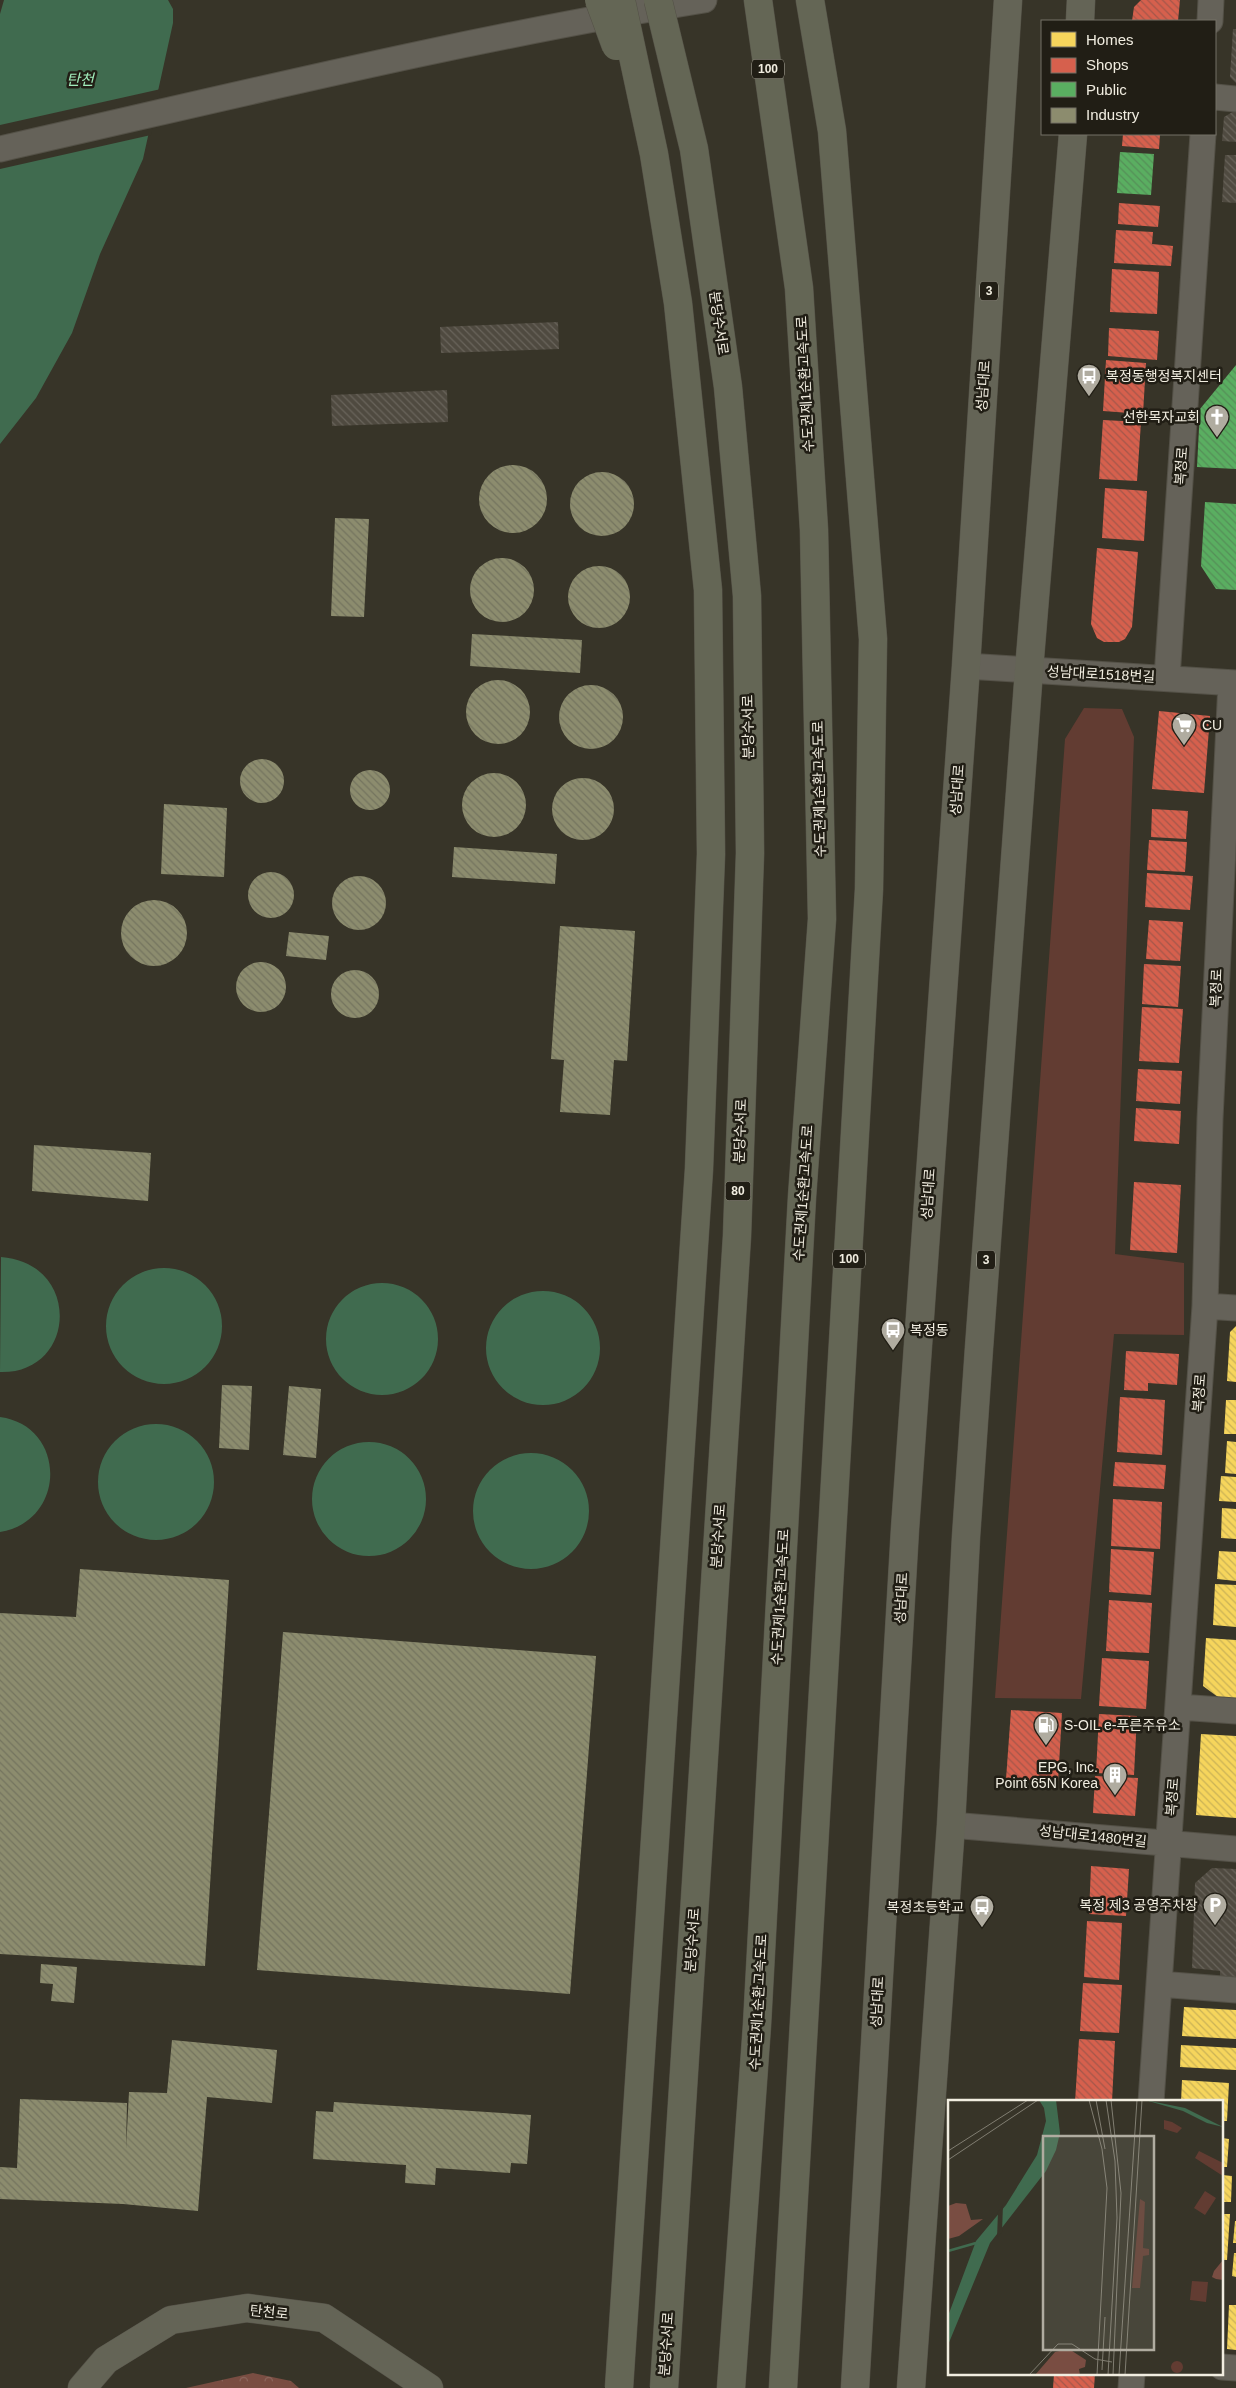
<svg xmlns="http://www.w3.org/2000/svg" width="1236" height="2388" viewBox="0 0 1236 2388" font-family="Helvetica,'Noto Sans KR',sans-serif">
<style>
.forest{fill:url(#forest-crowns)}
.green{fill:#623c32}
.water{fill:#406b4f}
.pier{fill:#373428}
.homes{fill:url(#homes-back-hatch)}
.shops{fill:url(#shops-back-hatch)}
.public{fill:url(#public-back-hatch)}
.industry{fill:url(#industry-back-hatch)}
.building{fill:url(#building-back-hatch)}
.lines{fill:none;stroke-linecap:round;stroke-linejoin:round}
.minor-casing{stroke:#545147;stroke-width:27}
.major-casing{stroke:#545147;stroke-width:29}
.highway-casing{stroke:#545147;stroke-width:29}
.minor{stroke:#656259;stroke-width:25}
.major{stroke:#646456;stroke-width:28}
.highway{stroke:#646655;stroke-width:28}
.highway-bridge-casing{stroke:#545147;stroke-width:29;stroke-linecap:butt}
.highway-bridge{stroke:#646655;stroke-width:28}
.labels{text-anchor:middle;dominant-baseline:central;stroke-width:5;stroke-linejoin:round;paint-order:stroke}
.shield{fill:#211e15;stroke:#b3afa3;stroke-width:1}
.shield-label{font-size:12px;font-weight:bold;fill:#f1ede0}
.street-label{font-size:14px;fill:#f1ede0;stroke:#211e15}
.poi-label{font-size:14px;fill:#f1ede0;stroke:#211e15;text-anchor:start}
.water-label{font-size:15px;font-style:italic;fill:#a0ebba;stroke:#211e15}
.inset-river{fill:none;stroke:#406b4f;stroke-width:2.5}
.inset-road{fill:none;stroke:#817e72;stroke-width:1}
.view{fill:#b0aca0;fill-opacity:0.15;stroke:#b0aca0;stroke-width:2.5}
.inset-edge{fill:none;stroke:#f1ede0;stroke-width:2.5}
</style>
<defs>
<pattern id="forest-crowns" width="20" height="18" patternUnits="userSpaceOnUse" patternTransform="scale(1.25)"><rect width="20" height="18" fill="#794d42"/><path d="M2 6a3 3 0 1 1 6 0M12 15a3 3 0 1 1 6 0" fill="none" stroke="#8c675d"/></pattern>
<pattern id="homes-back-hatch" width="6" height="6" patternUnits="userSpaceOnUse" patternTransform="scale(1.25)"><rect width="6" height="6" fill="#f6d55c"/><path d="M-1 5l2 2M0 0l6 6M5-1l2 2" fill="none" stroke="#cab256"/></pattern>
<pattern id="shops-back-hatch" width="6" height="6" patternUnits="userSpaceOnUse" patternTransform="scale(1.25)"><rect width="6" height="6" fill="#d6604d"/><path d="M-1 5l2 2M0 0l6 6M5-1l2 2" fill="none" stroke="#a4574a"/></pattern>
<pattern id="public-back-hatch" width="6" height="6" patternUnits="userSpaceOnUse" patternTransform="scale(1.25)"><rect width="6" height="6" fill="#5aae61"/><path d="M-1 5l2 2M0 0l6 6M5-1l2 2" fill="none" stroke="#558f58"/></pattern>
<pattern id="industry-back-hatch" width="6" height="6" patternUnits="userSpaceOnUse" patternTransform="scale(1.25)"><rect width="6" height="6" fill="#8c8c6e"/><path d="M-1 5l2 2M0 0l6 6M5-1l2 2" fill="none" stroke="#74745f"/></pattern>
<pattern id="building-back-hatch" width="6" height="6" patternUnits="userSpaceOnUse" patternTransform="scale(1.25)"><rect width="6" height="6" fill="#4f4a40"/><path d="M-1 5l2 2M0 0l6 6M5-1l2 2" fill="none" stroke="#69645b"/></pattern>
</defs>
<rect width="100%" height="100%" fill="#373428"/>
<!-- forest -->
<path class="forest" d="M253,2373l38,8 8,7h-113z"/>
<!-- green -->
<path class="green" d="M1084,708l38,1 12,28 -19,517 69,9v72l-70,-1 -33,365 -86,-1 70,-959z"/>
<!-- water -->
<path class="water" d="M4,0h164l5,9v14l-30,136 -43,95 -28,79 -36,65 -36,46v-430z
M1,1257c81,6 76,117 -1,115z
M106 1326a58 58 0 1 1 116 0a58 58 0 1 1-116 0Z
M326 1339a56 56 0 1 1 112 0a56 56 0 1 1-112 0Z
M486 1348a57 57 0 1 1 114 0a57 57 0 1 1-114 0Z
M0,1417c67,9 67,104 0,115z
M98 1482a58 58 0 1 1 116 0a58 58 0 1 1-116 0Z
M312 1499a57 57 0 1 1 114 0a57 57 0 1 1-114 0Z
M473 1511a58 58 0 1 1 116 0a58 58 0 1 1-116 0Z"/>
<!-- pier -->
<path class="pier" d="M161,89l-10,46 -151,34v-44z"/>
<!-- homes -->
<path class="homes" d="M1236,1326v56l-9,-1 3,-49z
M1226,1400h10v34h-12z
M1227,1441l9,1v32l-11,-1z
M1221,1476l15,1v25l-17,-1z
M1222,1508l14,1v30l-15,-1z
M1219,1551l17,1v29l-19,-2z
M1215,1584l21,1v42l-23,-2z
M1206,1638l30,2v61l-14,-1 -19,-14z
M1201,1734l35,2v82l-40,-3z
M1184,2007l52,3v29l-54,-3z
M1181,2045l55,3v22l-56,-3z
M1182,2080l47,3 -2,38h-5v-19h-41z
M1222,2138l7,1 -2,28h-5z
M1222,2175l10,1 -1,26h-9z
M1222,2214h8l-3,46h-5z
M1235,2221h1v22h-3z
M1234,2253h2v24l-4,-1z
M1229,2305h7v45l-9,-1z"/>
<!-- shops -->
<path class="shops" d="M1141,0h39l-2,21h-46l2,-14z
M1123,134h37l-1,15 -37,-3z
M1119,203l41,3 -2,21 -40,-3z
M1116,230l37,2 -1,12 21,2 -2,20 -57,-3z
M1112,269l47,3 -2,42 -47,-2z
M1109,328l50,3 -2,29 -49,-4z
M1106,360l40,3 -3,51 -40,-3z
M1103,420l38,2 -4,59 -38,-2z
M1105,488l42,3 -3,50 -42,-3z
M1097,548l41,4 -6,75 -7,12 -6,3h-15l-7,-4 -6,-14z
M1159,711l51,5 -6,77 -52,-4z
M1152,809l36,2 -2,28 -35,-2z
M1149,840l38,2 -2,30 -38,-2z
M1147,873l46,3 -3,34 -45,-3z
M1149,920l34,2 -3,39 -34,-2z
M1144,964l37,2 -3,41 -36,-3z
M1142,1007l41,2 -4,54 -40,-2z
M1138,1069l44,2 -2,33 -44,-3z
M1136,1108l45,3 -2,33 -45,-3z
M1134,1182l47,3 -4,68 -47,-3z
M1126,1351l53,3 -2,31 -29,-2v8l-24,-1z
M1120,1397l45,3 -3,55 -45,-3z
M1115,1462l51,3 -2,24 -51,-3z
M1113,1499l49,3 -2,47 -49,-3z
M1111,1549l43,3 -3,43 -42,-3z
M1109,1600l43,3 -3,50 -43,-2z
M1102,1658l47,3 -3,48 -47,-3z
M1011,1710l51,3 -4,69 -52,-3z
M1099,1714l38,2 -3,59 -38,-2z
M1095,1776l43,2 -3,38 -42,-3z
M1091,1866l38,3 -3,47 -37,-2z
M1087,1921l35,2 -3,57 -35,-3z
M1083,1983l39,2 -3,48 -39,-2z
M1079,2039l36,2 -3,61h-37z
M1054,2374h41l-1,14h-41z"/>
<!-- public -->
<path class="public" d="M1120,152l34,2 -3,41 -34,-2z
M1236,365v104l-39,-2 3,-58z
M1205,502l31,2v86l-20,-1 -15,-23z"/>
<!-- industry -->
<path class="industry" d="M479 499a34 34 0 1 1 68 0a34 34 0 1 1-68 0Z
M570 504a32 32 0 1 1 64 0a32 32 0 1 1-64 0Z
M335,518l34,1 -5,98 -33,-1z
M470 590a32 32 0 1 1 64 0a32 32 0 1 1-64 0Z
M568 597a31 31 0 1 1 62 0a31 31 0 1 1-62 0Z
M472,634l110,6 -2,33 -110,-7z
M466 712a32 32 0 1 1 64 0a32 32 0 1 1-64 0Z
M559 717a32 32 0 1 1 64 0a32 32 0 1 1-64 0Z
M240 781a22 22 0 1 1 44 0a22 22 0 1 1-44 0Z
M350 790a20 20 0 1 1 40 0a20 20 0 1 1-40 0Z
M462 805a32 32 0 1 1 64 0a32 32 0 1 1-64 0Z
M552 809a31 31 0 1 1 62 0a31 31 0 1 1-62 0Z
M164,804l63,4 -3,69 -63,-3z
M454,847l103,7 -2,30 -103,-7z
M248 895a23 23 0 1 1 46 0a23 23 0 1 1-46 0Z
M332 903a27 27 0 1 1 54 0a27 27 0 1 1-54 0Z
M121 933a33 33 0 1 1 66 0a33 33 0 1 1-66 0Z
M560,926l75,5 -8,130 -13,-1 -4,55 -50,-3 4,-52 -13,-1z
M289,932l40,4 -3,24 -40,-4z
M236 987a25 25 0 1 1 50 0a25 25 0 1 1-50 0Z
M331 994a24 24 0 1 1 48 0a24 24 0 1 1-48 0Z
M34,1145l117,8 -3,48 -116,-10z
M222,1385l30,1 -3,64 -30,-2z
M289,1386l32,3 -5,69 -33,-3z
M80,1569l149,11 -24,386 -205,-12v-341l76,4z
M283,1632l313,24 -26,338 -313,-24z
M41,1964l36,3 -3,36 -23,-2 2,-17 -13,-1z
M172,2040l105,10 -5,53 -65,-6 -9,114 -75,-7 -123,-5v-32l17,1 3,-69 107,4 -1,46 3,-57 38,1z
M334,2102l197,13 -4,49 -16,-1 -1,10 -74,-5 -1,17 -30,-2 1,-18 -93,-6 3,-48 17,1z"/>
<!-- building -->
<path class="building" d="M1233,29h3v54l-6,-6z
M1236,110v32l-14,-1 2,-24z
M1225,155h11v48l-14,-1z
M558,322l1,27 -118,4 -1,-26z
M447,390l1,32 -116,4 -1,-31z
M1212,1868l24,1v111l-16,-1v-8l-28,-3 3,-85z"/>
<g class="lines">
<defs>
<path id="minor" d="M1210,21l1,-21
M1215,97l21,2
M0,149c234,-53 468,-111 704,-149
M966,666l270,17
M1167,678l36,-544
M1205,1306l31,2
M1179,1707l57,4
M951,1825l285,24
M1159,1984l77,6
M1151,2102l54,-796 5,-187 21,-436
M1222,2367l14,1
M1131,2388l1,-14"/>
<path id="major" d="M1080,21l1,-21
M82,2388l24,-28 65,-40 76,-12 77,10 105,70
M855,2388l50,-859 61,-863 42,-666
M911,2388l40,-563 15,-288 13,-189 50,-678 44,-536"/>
<path id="highway" d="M731,2388l26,-363 45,-828 20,-278 -8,-389 -15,-242 -41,-288
M783,2388l86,-1499 4,-250 -41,-508 -22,-131"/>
</defs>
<!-- minor casing -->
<use href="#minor" class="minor-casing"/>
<!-- major casing -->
<use href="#major" class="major-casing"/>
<!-- highway casing -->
<use href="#highway" class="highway-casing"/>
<!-- minor -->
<use href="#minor" class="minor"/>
<!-- major -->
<use href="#major" class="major"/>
<!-- highway -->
<use href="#highway" class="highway"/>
<defs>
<path id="highway-bridge" d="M599,0l17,46
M658,0l36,149 34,238 19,209 3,257 -13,383 -73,1152
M619,2388l80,-1219 12,-315 -3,-264 -30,-287 -24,-149 -33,-154"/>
</defs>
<!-- highway-bridge casing -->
<use href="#highway-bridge" class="highway-bridge-casing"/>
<!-- highway-bridge -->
<use href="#highway-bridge" class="highway-bridge"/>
</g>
<!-- icons -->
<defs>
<symbol id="bus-pin" viewBox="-11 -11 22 30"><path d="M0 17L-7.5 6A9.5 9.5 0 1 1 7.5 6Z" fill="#b0aca0" stroke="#211e15"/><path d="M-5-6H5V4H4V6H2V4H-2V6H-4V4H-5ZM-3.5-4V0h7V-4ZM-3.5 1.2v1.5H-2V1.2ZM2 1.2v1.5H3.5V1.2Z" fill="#fff"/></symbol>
<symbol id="church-pin" viewBox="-11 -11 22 30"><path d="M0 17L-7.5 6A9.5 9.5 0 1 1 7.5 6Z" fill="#b0aca0" stroke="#211e15"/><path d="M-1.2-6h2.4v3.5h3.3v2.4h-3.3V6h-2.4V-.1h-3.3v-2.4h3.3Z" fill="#fff"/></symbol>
<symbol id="supermarket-pin" viewBox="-11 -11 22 30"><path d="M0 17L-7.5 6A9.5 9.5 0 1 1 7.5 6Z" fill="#b0aca0" stroke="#211e15"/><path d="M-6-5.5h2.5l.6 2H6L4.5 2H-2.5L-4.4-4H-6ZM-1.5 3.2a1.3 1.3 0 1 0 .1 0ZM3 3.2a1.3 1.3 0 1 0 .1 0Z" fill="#fff"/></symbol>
<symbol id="fuel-pin" viewBox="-11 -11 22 30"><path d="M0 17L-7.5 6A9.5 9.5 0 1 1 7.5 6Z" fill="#b0aca0" stroke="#211e15"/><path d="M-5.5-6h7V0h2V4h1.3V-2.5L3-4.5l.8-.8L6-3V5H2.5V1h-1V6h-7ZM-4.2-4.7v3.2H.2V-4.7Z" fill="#fff"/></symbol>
<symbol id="building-pin" viewBox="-11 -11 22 30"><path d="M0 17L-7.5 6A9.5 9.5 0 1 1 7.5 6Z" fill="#b0aca0" stroke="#211e15"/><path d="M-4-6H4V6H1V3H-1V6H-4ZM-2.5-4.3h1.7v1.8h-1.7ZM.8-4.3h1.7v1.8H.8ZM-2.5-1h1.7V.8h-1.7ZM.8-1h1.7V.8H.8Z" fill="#fff"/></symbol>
<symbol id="parking-pin" viewBox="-11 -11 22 30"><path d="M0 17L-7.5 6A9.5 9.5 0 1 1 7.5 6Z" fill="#b0aca0" stroke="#211e15"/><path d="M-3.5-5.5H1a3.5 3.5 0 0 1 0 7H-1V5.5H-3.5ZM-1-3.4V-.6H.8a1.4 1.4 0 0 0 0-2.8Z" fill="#fff"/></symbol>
</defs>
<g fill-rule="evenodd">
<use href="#bus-pin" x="1075" y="362" width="28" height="38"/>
<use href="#church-pin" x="1203" y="403" width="28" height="38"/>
<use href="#supermarket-pin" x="1170" y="711" width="28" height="38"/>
<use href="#bus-pin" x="879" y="1316" width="28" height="38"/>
<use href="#fuel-pin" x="1032" y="1711" width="28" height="38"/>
<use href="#building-pin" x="1101" y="1761" width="28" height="38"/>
<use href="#parking-pin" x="1201" y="1891" width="28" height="38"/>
<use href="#bus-pin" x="968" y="1893" width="28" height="38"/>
</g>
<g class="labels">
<!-- shield labels -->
<g class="shield">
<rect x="752" y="59.5" width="32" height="19" rx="4"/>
<rect x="980" y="281.5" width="18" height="19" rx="4"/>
<rect x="725.5" y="1181.5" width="25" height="19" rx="4"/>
<rect x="833" y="1249.5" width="32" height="19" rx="4"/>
<rect x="977" y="1250.5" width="18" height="19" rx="4"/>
</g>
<g class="shield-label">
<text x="768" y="69">100</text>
<text x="989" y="291">3</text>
<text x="738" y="1191">80</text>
<text x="849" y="1259">100</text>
<text x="986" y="1260">3</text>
</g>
<!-- street labels -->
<g class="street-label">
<text transform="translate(719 323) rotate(82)">분당수서로</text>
<text transform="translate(805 384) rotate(-93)">수도권제1순환고속도로</text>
<text transform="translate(983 386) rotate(-86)">성남대로</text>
<text transform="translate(1181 466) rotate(-86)">복정로</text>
<text transform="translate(1101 674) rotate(3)">성남대로1518번길</text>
<text transform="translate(748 727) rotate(-91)">분당수서로</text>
<text transform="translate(819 789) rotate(-91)">수도권제1순환고속도로</text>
<text transform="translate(957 790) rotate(-86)">성남대로</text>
<text transform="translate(1216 988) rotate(-88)">복정로</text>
<text transform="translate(740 1131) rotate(-88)">분당수서로</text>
<text transform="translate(803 1193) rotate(-86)">수도권제1순환고속도로</text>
<text transform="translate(928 1194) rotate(-86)">성남대로</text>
<text transform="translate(1199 1393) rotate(-86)">복정로</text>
<text transform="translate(718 1536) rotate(-86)">분당수서로</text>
<text transform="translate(780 1597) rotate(-87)">수도권제1순환고속도로</text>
<text transform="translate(901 1598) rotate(-87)">성남대로</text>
<text transform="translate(1172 1797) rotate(-86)">복정로</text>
<text transform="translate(1093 1836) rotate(6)">성남대로1480번길</text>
<text transform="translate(692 1940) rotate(-86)">분당수서로</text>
<text transform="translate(758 2002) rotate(-87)">수도권제1순환고속도로</text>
<text transform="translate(877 2002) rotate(-87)">성남대로</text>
<text transform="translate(269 2312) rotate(6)">탄천로</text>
<text transform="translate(666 2344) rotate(-86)">분당수서로</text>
</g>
<!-- poi labels -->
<g class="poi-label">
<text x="1106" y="376">복정동행정복지센터</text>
<text x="1200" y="417" text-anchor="end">선한목자교회</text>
<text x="1202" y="725">CU</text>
<text x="910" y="1330">복정동</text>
<text x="1064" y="1725">S-OIL e-푸른주유소</text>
<text x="1098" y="1767" text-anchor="end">EPG, Inc.<tspan x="1098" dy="16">Point 65N Korea</tspan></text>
<text x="1198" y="1905" text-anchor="end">복정 제3 공영주차장</text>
<text x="964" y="1907" text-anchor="end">복정초등학교</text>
</g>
<!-- water labels -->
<g class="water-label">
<text x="80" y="79">탄천</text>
</g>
</g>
<!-- overview -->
<g transform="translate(948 2100)">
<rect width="275" height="275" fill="#373428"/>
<path d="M8,103l10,1 5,16 12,-1 -24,17 -11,3v-33zM275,160v20l-7,-1 -4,-2 2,-6zM121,249l17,11 -1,7 -6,2 1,6h-45l20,-23z" fill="#794d42"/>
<path d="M216,20l8,2 10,6 -5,5 -13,-4zM251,51l24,12v13l-28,-18zM257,91l11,7 -11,17 -11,-7zM192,99l5,3 -2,46 6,1v6l-6,1 -3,32h-8zM244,181l16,1 -2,20 -16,-2zM223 267a6 6 0 1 1 12 0a6 6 0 1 1-12 0Z" fill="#623c32"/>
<path d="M91,0h17l4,33 -4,17 -10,21 -56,72 -42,102v-29l28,-75 30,-36 31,-50 9,-34 -2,-13zM197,0l40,8 38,19 -16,-4 -24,-12z" fill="#406b4f"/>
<path d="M55,105l-1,27 -5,6 1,-26z" fill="#373428"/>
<path class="inset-river" d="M0,151l28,-8"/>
<path class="inset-road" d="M141,0l13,49 5,39 -10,187M148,0l9,49M158,0l9,61 2,57 -9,157M163,0l10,93 -8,182M0,51l80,-51M0,60l90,-60M154,270l3,-53M81,275l29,-31h14l23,15 17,3M171,275l18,-275M177,275l17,-275"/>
<path class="view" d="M95,36h111v214h-111z"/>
<rect width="275" height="275" class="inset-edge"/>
</g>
<!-- legend -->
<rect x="1041" y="20" width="175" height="115" fill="#211e15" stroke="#747166"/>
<rect x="1051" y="32" width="25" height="15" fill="#f6d55c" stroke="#747166"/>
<text x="1086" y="45" font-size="15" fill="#f1ede0">Homes</text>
<rect x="1051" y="58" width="25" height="15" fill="#d6604d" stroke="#747166"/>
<text x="1086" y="70" font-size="15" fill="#f1ede0">Shops</text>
<rect x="1051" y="82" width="25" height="15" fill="#5aae61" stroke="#747166"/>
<text x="1086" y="95" font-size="15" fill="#f1ede0">Public</text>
<rect x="1051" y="108" width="25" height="15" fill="#8c8c6e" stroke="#747166"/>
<text x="1086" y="120" font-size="15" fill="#f1ede0">Industry</text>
</svg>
